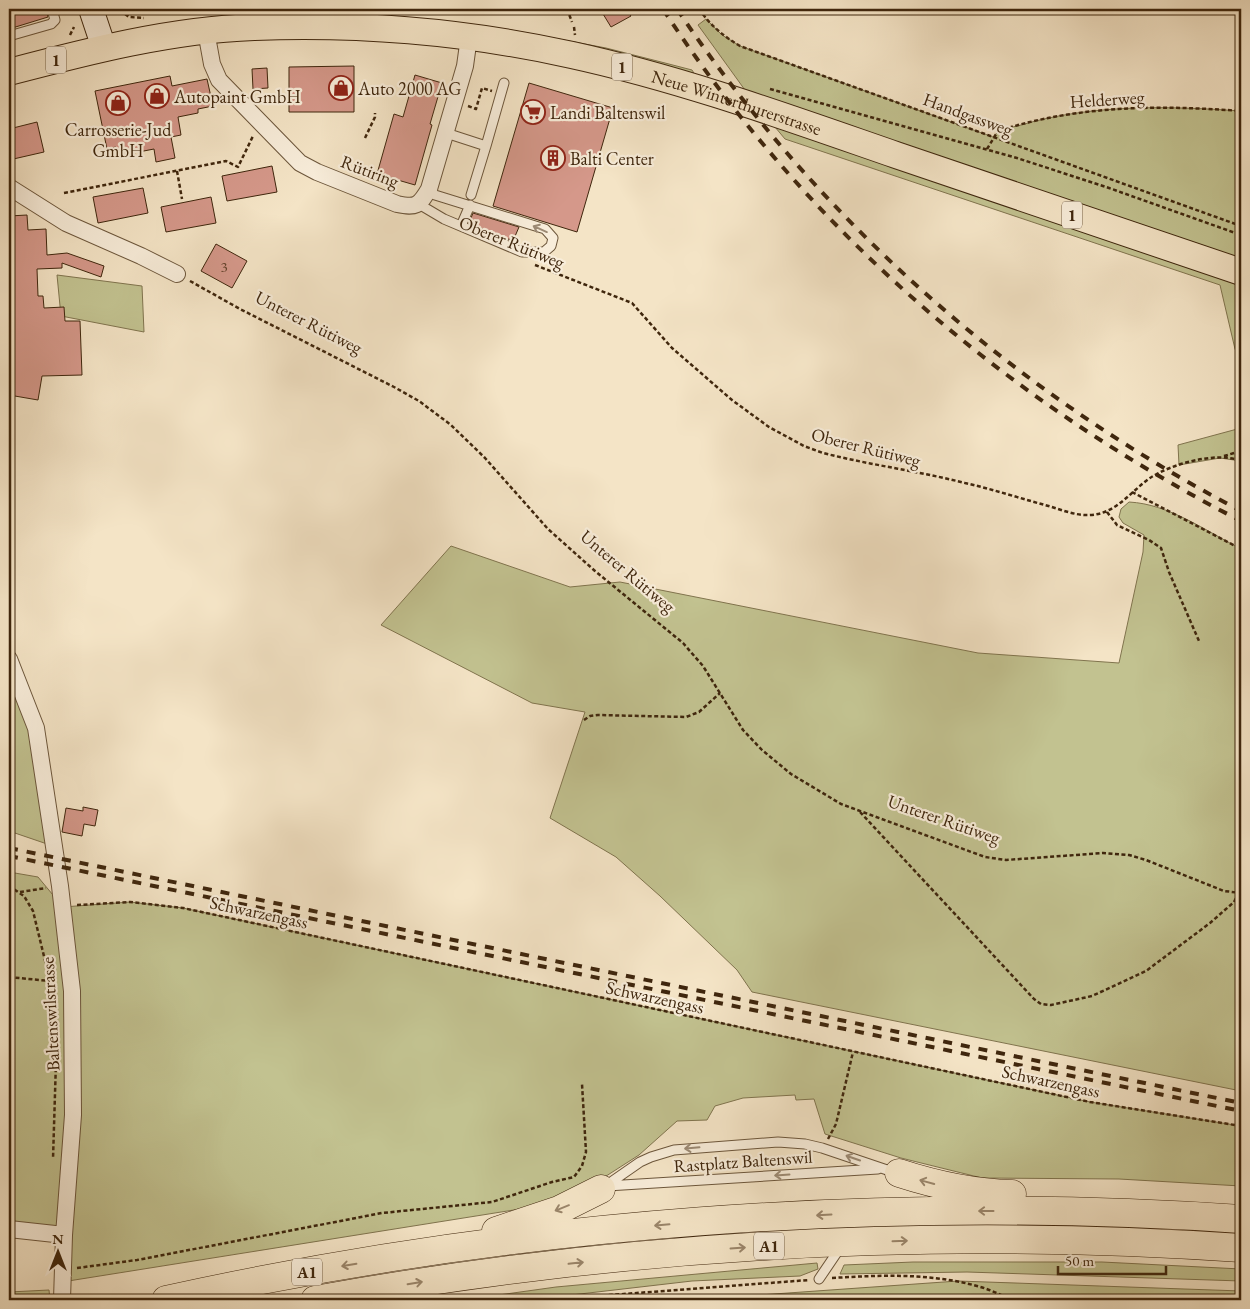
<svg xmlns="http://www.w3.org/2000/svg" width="1250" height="1309" viewBox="0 0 1250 1309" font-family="'EB Garamond',serif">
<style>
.green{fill:#c2c290;stroke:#80744e}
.building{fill:#d5988a;stroke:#3f260d}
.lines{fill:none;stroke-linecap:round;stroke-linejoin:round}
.service-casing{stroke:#6c563b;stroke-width:11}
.minor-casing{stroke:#6c563b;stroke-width:18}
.secondary-casing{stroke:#3f260d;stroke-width:26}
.primary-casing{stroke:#3f260d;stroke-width:28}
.motorway-casing{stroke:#3f260d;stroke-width:29}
.path{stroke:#3f260d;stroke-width:2.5;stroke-dasharray:4 2.5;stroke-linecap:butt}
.service{stroke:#f8edda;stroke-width:9}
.minor{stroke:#f8edda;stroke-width:16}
.secondary{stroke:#f8edda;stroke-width:24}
.primary{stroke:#f4e4c6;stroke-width:26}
.motorway{stroke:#f4e4c6;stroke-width:28}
.rail{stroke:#3f260d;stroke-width:4;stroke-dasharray:9 9;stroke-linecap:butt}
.oneway{stroke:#9c8a74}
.oneway2{stroke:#9a856a}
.labels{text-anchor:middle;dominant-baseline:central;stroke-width:4.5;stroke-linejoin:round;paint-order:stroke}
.number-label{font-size:15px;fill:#64422c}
.shield{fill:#f8edda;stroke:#76624a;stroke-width:1}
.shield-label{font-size:16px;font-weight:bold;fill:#3f260d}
.poi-label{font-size:18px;fill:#3f260d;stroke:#f8edda;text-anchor:start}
.street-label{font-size:18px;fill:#3f260d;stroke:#f8edda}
</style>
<rect width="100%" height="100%" fill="#f4e4c6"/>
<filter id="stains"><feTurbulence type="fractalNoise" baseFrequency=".004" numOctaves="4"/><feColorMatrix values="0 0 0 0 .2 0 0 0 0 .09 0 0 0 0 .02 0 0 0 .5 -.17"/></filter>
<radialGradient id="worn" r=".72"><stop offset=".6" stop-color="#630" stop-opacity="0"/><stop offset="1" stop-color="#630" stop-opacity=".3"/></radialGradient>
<!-- green -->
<path class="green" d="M271,14l41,1 153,10 46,5 95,18 59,15 27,7 5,8z
M706,19l16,16 18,11 253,91c6,-9 18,-9 28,-12 71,-21 147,-19 220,-14v251l-6,-13 -15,-64 -435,-146 -35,-42 -52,-72z
M57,275l85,11 2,46 -83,-16z
M1241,428v33l-21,-3 -41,7 -1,-20z
M1129,502c40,2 77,29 112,47v542l-489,-99 -15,-22 -77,-74 -44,-39 -66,-39 35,-106 -53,-9 -151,-78 70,-79 119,41 50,-5 358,71 141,10 24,-111 1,-17 -21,-12 -4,-6 2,-8z
M9,659l27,69 17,118 -44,-15z
M9,872l29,5 25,30 67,-5 53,6 907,194 151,24v60l-122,-7 -137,-1 -81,-20 -76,-24 -11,-35 -18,1 -1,-5 -52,3 -28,8 -8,14 -30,1 -38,34 -50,32 -69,22 -458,73 2,-47 -55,-6z
M913,1262h189l139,7v12l-274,-9 -127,2 4,-9z
M817,1263l1,6 -18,7 -108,5 -164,19h-65l93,-13z
M958,1281l283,10v9h-552z
M49,1290l1,10h-41v-8z"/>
<!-- building -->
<path class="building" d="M17,9h29l2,8 -39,12v-18z
M600,9h26l5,7 -20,11z
M354,66v46h-65v-45z
M267,68l1,20 -15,1 -1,-20z
M415,75l27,8 -12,41 2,1 -17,60 -38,-11 17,-60 9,3z
M170,76l2,10 35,-7 6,27 -15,3v4l-20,4 3,18 -10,2 4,21 -19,4 -2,-13 -36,7 -2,-9 -9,2 -12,-58z
M529,83l84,25 -36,124 -84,-26z
M37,122l7,30 -35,8v-31z
M272,166l5,26 -50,9 -5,-25z
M143,188l5,25 -50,10 -5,-26z
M211,197l5,26 -50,9 -5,-25z
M473,213l46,14 -6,14 -44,-18z
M27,215l1,15 18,-1 1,26 20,-2 37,13 -3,11 -39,-14v5l-25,1 1,27h5l1,12 20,-1 1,14h15l2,54 -40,1 -4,24 -29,-5v-179z
M216,244l31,17 -15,27 -31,-17z
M83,807l15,3 -3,16 -11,-2 -2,12 -20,-4 4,-24 17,3z"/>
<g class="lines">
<defs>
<path id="service" d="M9,36l42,-12 4,-4 -3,-11
M446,133l40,13 18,-63
M471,195l15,-49
M417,203l27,16 78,33h22l7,-6 2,-8 -8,-9 -110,-34 -6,-6
M461,226l9,-21
M607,1186l271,-17
M604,1187l36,-25 11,-5 23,-7 104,-8 27,2 17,4 74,25
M819,1279l21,-31"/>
<path id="minor" d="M206,31l6,33 7,16 81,83 17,9 80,32c19,4 22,2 32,-15l36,-123 4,-29
M9,187l57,36 75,33 36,18
M9,659l27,69 24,158 12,105 1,124 -9,120 -2,65
M9,1229l55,6"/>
<path id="secondary" d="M91,9l13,39"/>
<g id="primary">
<path id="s1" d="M9,72c80,-21 161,-42 245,-45 106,-4 214,5 318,28 110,24 217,63 324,100 115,39 230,78 345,117"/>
</g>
<path id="motorway" d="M899,1173c37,12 74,20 113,21
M496,1231l63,-21 42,-21
M166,1300c351,-78 717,-105 1075,-81
M315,1300c304,-55 617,-73 926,-52"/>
</defs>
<!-- service casing -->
<use href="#service" class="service-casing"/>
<!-- minor casing -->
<use href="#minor" class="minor-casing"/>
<!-- secondary casing -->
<use href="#secondary" class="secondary-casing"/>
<!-- primary casing -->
<use href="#primary" class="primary-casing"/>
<!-- motorway casing -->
<use href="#motorway" class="motorway-casing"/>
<!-- path -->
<path class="path" d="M567,9l5,13
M699,9c11,16 24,27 41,37l501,180
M120,10l9,7 15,1
M574,27l1,8
M70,35l4,-8
M770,89l247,69 92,30 132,47
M468,106l8,3 6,-21 10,3
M365,138l10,-21v-4
M987,149l11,-18c81,-26 160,-26 243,-20
M177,171l5,28
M64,193l162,-32 12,6 15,-31
M535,265l97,38 40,45 60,52 37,27 35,19 19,7c47,12 95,18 142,30 27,6 54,15 80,22 15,4 30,11 45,10 26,-1 40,-23 60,-37 21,-14 67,-27 91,-17
M190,281l50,28 154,78 25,14 32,24 34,33 63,71 47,42 88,72 20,23 40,64 19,20 29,24 50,30 144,53 21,3 97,-7 26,2 17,5 78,31 17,2
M1224,456l17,-5
M1132,492l109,57
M1107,512l10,13 32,15 12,8 8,24 30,69
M584,720l6,-4 8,-1 88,2 13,-5 21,-19
M860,812l174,187 7,5 10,1 41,-9 54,-25 64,-48 24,-21 4,-8
M9,886l15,10 9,15 17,70 6,80 -3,98
M20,892l26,-4
M77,905l53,-3 53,6 907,194 151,24
M9,977l41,4
M828,1139l8,-15 17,-72
M77,1268l60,-8 245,-47 110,-11 60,-20 22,-5 8,-11 4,-14 -4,-68
M832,1278c49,-3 98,-5 145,8 12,3 24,9 35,14
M544,1300l265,-20"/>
<!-- service -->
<use href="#service" class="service"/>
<!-- minor -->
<use href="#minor" class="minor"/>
<!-- secondary -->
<use href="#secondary" class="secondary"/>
<!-- primary -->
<use href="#primary" class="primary"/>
<!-- motorway -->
<use href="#motorway" class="motorway"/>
<!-- rail -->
<path class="rail" d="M663,9c144,221 344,392 578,512
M677,9c143,213 337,383 564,502
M9,848l1232,255
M9,856l1232,255"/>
</g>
<!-- one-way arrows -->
<defs><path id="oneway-shaft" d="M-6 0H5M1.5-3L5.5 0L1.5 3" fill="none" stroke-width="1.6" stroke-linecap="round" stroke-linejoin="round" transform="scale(1.25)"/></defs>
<g class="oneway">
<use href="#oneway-shaft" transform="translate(540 229) rotate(-156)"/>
<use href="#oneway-shaft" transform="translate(692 1148) rotate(175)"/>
<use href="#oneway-shaft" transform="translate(853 1158) rotate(-161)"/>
<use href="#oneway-shaft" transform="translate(782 1175) rotate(176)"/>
</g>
<g class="oneway2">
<use href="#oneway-shaft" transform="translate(927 1182) rotate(-165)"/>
<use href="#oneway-shaft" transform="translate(562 1208) rotate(158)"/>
<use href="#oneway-shaft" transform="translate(986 1211) rotate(180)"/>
<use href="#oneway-shaft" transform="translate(824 1215) rotate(177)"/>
<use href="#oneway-shaft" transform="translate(662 1225) rotate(175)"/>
<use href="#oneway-shaft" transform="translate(900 1241) rotate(-2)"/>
<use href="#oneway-shaft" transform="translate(738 1248) rotate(-4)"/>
<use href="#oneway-shaft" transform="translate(576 1263) rotate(-6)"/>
<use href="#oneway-shaft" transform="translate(349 1265) rotate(171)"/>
<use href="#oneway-shaft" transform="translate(415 1283) rotate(-9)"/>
</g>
<!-- icons -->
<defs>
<symbol id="shop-ring" viewBox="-11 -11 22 22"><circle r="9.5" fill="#f8edda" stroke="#8f2418" stroke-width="1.5"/><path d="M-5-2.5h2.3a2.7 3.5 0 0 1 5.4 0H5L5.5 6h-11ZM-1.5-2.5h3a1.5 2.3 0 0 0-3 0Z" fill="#8f2418"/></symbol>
<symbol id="supermarket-ring" viewBox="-11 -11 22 22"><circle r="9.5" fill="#f8edda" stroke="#8f2418" stroke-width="1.5"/><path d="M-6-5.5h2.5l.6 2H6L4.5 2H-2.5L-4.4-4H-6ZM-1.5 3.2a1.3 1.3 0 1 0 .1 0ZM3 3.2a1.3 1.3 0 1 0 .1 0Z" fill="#8f2418"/></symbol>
<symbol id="building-ring" viewBox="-11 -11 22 22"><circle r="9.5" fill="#f8edda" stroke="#8f2418" stroke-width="1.5"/><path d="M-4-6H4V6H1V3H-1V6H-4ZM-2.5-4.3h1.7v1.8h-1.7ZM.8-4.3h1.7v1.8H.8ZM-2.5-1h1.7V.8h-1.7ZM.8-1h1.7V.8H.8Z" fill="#8f2418"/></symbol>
</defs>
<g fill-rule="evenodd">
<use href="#shop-ring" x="327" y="74" width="28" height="28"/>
<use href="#shop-ring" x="143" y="82" width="28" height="28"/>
<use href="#shop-ring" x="104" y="89" width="28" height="28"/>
<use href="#supermarket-ring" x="519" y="98" width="28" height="28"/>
<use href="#building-ring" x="539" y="144" width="28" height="28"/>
</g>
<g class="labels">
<!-- number labels -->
<g class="number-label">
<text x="224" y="266">3</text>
</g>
<!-- shield labels -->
<g class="shield">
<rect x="46" y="46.5" width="20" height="27" rx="4"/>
<rect x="612" y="53.5" width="20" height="27" rx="4"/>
<rect x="1062" y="201.5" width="20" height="27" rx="4"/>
<rect x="754" y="1232.5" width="30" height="27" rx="4"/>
<rect x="292" y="1258.5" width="30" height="27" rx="4"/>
</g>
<g class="shield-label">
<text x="56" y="60">1</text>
<text x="622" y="67">1</text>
<text x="1072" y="215">1</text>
<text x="769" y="1246">A1</text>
<text x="307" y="1272">A1</text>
</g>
<!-- poi labels -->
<g class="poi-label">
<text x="358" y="88">Auto 2000 AG</text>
<text x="174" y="96">Autopaint GmbH</text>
<text x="550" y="112">Landi Baltenswil</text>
<text x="118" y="129" text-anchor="middle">Carrosserie-Jud<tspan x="118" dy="21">GmbH</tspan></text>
<text x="570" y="158">Balti Center</text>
</g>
<!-- street labels -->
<g class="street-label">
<text transform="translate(1107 99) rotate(-4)">Helderweg</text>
<text stroke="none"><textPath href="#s1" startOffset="741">Neue Winterthurerstrasse</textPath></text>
<text transform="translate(968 114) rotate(20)">Handgassweg</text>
<text transform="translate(370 171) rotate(21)">Rütiring</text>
<text transform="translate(512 242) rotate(22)">Oberer Rütiweg</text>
<text transform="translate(309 322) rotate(27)">Unterer Rütiweg</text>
<text transform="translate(866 447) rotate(14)">Oberer Rütiweg</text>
<text transform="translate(628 571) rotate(40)">Unterer Rütiweg</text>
<text transform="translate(944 819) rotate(19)">Unterer Rütiweg</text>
<text transform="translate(259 912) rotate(12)">Schwarzengass</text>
<text transform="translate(655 997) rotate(12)">Schwarzengass</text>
<text transform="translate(50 1014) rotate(-93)">Baltenswilstrasse</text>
<text transform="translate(1051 1081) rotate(12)">Schwarzengass</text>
<text transform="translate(743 1161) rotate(-4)">Rastplatz Baltenswil</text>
</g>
</g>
<!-- margin -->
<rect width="1250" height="1309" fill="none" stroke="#f4e4c6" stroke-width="30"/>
<rect x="10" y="10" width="1230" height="1289" fill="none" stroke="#3f260d" stroke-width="2.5"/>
<rect x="15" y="15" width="1220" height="1279" fill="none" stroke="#3f260d"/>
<!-- north arrow -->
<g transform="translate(58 1252)" stroke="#f8edda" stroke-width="4" paint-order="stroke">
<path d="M0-4L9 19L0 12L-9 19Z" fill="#3f260d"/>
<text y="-8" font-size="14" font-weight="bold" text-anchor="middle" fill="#3f260d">N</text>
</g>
<!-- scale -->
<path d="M1058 1266v8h108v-8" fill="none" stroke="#3f260d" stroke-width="2.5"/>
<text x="1065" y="1266" font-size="15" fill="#3f260d" stroke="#f8edda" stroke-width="4" paint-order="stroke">50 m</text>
<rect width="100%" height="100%" filter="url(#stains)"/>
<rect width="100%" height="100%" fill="url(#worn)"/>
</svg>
